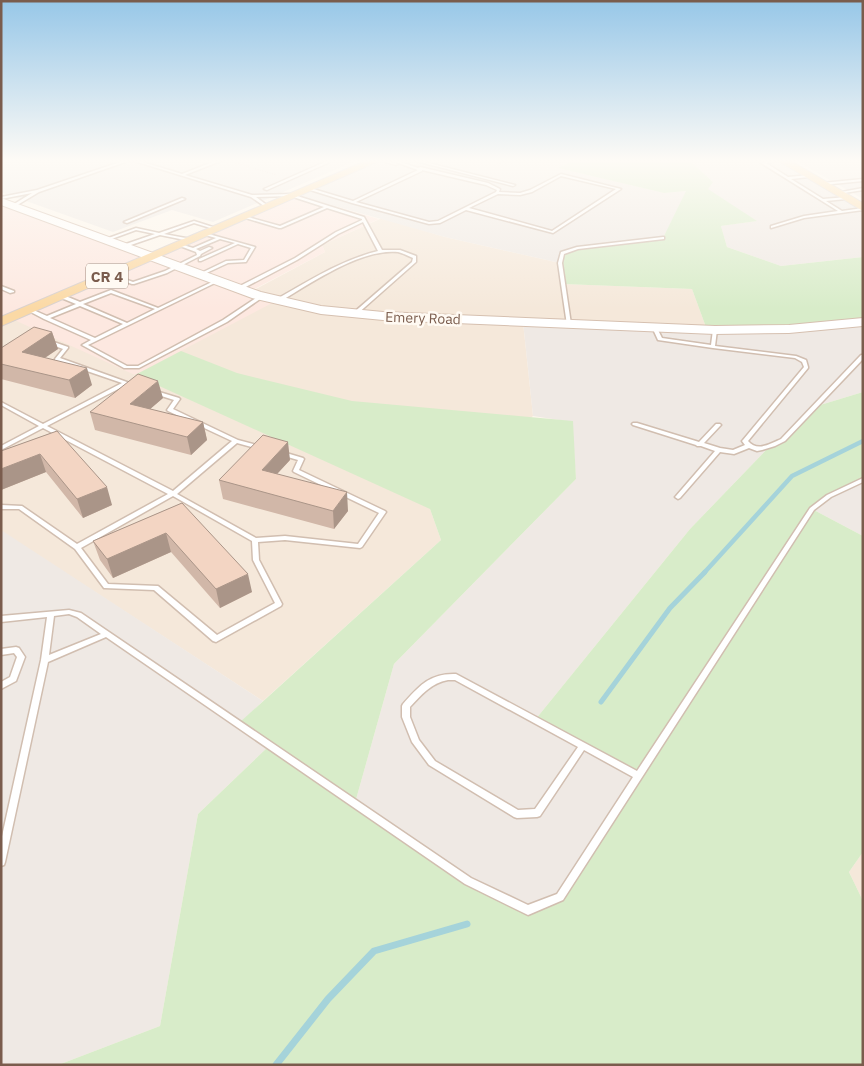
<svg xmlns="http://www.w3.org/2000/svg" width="864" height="1066" viewBox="0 0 864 1066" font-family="'IBM Plex Sans',sans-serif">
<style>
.residential{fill:#f5e8da}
.commercial{fill:#fde8e0}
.industrial{fill:#efe9e4}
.green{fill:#d8ecc9}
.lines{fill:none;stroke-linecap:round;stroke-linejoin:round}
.stream-far2{stroke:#a5d3da;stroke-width:4.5}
.stream-far1{stroke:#a5d3da;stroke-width:5}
.stream{stroke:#a5d3da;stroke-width:7}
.lane-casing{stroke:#d1beb0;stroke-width:3}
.secondary-casing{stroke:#d6c0b0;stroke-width:2}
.primary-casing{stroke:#dad1cd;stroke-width:2}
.path{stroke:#d9b8a5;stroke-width:1;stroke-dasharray:0.5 2;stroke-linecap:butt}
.lane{fill:#fff;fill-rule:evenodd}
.secondary{fill:#fff;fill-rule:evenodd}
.primary{fill:#fbd9a5;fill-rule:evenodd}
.wall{fill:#d1b7a8}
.shaded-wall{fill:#aa9588}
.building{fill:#f3d5c3;stroke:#aa9588}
.labels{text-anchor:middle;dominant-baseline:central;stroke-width:5;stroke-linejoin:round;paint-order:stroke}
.far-street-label{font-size:14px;fill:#7a5c4d;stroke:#fffaf3}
.shield{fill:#fffaf3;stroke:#a28b7f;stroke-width:1}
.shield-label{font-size:15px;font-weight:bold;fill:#7a5c4d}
</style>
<rect width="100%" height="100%" fill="#fdf6ec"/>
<!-- residential -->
<path class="residential" d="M382,218l63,19 115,26 4,21 128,5 15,41 -184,-8 10,94 -103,93 11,31 -178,161 -262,-170v-209l9,-4 229,-20 86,-46 -3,-7z
M863,852v49l-14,-29z"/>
<!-- commercial -->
<path class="commercial" d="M296,195l83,24 -57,26 3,7 -76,40 27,9 -141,74 -125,-57 -9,4v-121l151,56z"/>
<!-- industrial -->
<path class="industrial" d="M1,160h357l-145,62 -41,-12 -59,22 -112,-40z
M376,160h198l-15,8 105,25 23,-2 -24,47 -103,25 -115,-26 -149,-42z
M689,160h93l81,48v49l-82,9 -54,-19 -6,-21 35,-5 -49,-32 5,-8z
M795,160h68v39z
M523,322l184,8 156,-8v70l-46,14 -34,34 -15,8 -78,81 -155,191 104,56 -79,121 -32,13 -60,-29 -113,-78 39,-139 182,-185 -4,-57 -39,-6z
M863,480v56l-51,-27 17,-13z
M1,530l262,171 -24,23 31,21 -72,69 -38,212 -102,39h-57z"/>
<!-- green -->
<path class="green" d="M574,160h115l24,22 -5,7 49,32 -36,5 6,21 54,19 82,-9v65l-156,8 -15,-41 -129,-5 -3,-21 2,-10 15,-5 86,-10 23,-47 -22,2 -106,-25z
M181,351l56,22 115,28 221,20 3,58 -182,185 -39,139 113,78 60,29 32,-13 78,-121 -103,-56 155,-191 78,-81 15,-8 34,-34 46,-14v88l-34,16 -17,13 51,27v316l-14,20 14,29v164h-805l102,-39 38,-212 72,-69 -31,-22 202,-183 -11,-31 -295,-134z"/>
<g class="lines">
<!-- stream-far2 -->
<path class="stream-far2" d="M704,573l88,-97 71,-35"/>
<!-- stream-far1 -->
<path class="stream-far1" d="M601,702l69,-94 35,-36"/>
<!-- stream -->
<path class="stream" d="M276,1065l52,-66 46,-48 93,-27"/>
<defs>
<path id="lane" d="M126,160h5l-92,32 -25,15 -3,-1 21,-13 -31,6v-2l36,-7z
M131,160h5l46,14 36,-14h5l-38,15 67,20 40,-1 2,1 70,22 18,33h18l16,6v6l-60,53 -4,-1 60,-52 1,-4c-5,-2 -10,-5 -15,-6 -37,-4 -88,32 -119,50h-4v-2c34,-19 66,-40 103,-49l-15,-29 -25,12 -41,26 -57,30h-4v-2l59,-30 41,-26 26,-12v-1l-35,-11 -46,20h-2l-37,-11 2,-1 36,10 44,-19 -34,-11 -34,1 12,9v2h-1l-16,-11z
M379,160h5l14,4 -2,1z
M390,160h5l23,8 2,-1 68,16 12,6 -1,3 21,1 10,-3 31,-16 60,15 -68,44 -87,-23 -26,13 -11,1 -77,-21 -45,-14 3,-1 43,13 65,-31zM422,170l64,15 11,5 -1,2 -58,29 -9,1 -73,-20 66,-31zM561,176l55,13 -64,42 -83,-23 29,-14 22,1 12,-3z
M412,160h5l98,25 -2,1z
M500,160h4l-4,2 -2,-1z
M774,160h6l-14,3 22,14 22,-2v2h-1l-18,2 32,20 24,-2 1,1 -2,1 -20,2 16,10 21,-3v2l-59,8 -33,10v-2l33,-10 34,-5 -77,-48z
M327,161l3,1 -63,28 -3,-1z
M863,179v2l-41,4 -2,-1 2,-1z
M863,188v2l-25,4 -2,-1z
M182,198l3,1 -58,24 -3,-1z
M194,221l25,8 -2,1 -23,-7 -30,11 27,5 1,1 -2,1 -30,-6 -35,12h-2v-2l32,-11 -19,-4 -30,11 -3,-1 33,-12 23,5z
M205,233l50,14 -9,15 -18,1 -28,13 -2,-1 1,-1 27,-13 18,-1 7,-12 -13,-4 -37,17h-2v-2l36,-16 -15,-4 -24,10 4,2 9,-4 3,1 -11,6 -1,2 -33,17 -33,11h-2l-24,-9 3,-1 22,8 32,-11 32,-16 -1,-3 -16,-6v-2l13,4 23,-10 -11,-3z
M663,237h1v2l-86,10 -14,5 -2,9 9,61 -4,1 -9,-62 3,-11 16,-5z
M216,280l3,1 -131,64 39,21h11l85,-46 36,-24 4,1 -36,25 -88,46h-15l-42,-23 9,-5 -47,-21 -17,-9 4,-1 16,7 29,-12 -17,-7v-2h4l17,7 31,-12 47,18zM111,293l44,16 -28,14 -44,-19zM80,306l43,18 -28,14 -45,-20z
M1,286l13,5v1l-4,1 -9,-4z
M652,326h4l6,12 49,7 2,-15 2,-1 2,1 -2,16 81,10 10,4 2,7v1l-60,73c9,11 22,3 33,-2l80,-84h2v4l-78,82 -10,5 -13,4 -5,1 -8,-3 -15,6 -14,-2 -40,46 -2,1 -3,-2 1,-1 39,-45 -14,-5h-4l-1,-1 -63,-20 -1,-1 1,-1h4l62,19 17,-18h4l1,1 -1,1 -16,17 16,5 13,2 12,-5 -3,-4 1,-1 61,-73 -2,-5 -7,-4 -82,-10 -55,-8 -6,-13z
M47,341h4l17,6v1l-8,10 78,28 -3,2 -9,-3 -79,41 126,65 59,-50 -64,-30 -1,-1 7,-10 -22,-7v-2h4l23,7 1,1 -7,10 65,31 23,6 1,1 -1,1 -2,1 -22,-6 -60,51 79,44 29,-2 73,8 21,-31 -85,-41 -1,-1 5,-11 -17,-5 -1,-1 1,-1 2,-1 20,6 1,1 -5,11 86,41 1,1 -24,35 -2,1 -75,-8 -27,2 1,18 23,44 -1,2 -65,36 -3,-1 -59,-51 -50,-2 -29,-39 -56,-40h-18v-4l21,1 55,38 91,-50 -125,-66 -42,22v-4l38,-20 -38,-21v-3l42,22 79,-41 -67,-23v-1l8,-10 -16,-6zM173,496l79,45 1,19 22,43 -58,32 -59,-49 -50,-2 -27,-36z
M863,478v4l-32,15 -17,13 -251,390 -35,15 -63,-31 -359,-247 -58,25 -43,200 -1,3 -3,1v-25l40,-181 6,-43 -46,5v-6l68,-6 12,3 390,265 57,27 29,-11 76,-117 -49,-27 -44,66 -3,1 -20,1 -3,-1 -85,-52 -17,-23 -10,-25v-11l1,-2c16,-18 27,-31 53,-30l181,97 173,-263 17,-13zM69,614l8,3 24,17 -52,21 5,-39zM448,680h7l123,67 -43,62 -17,1 -83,-49 -16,-21 -9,-23v-10c11,-12 21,-24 38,-27z
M16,647l3,1 6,9 -9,24 -15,8v-7l9,-5 7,-20 -3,-4 -13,2v-6z"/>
<path id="secondary" d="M1,198l260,94 60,14 62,6 332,14 74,-1 74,-7v8l-74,7 -74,1 -332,-14 -62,-6 -69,-16 -251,-93z"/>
<path id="primary" d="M368,160h13l-380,166v-9z
M777,160h12l74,43v8z"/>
</defs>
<!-- lane casing -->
<use href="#lane" class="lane-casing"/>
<!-- secondary casing -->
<use href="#secondary" class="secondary-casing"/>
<!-- primary casing -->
<use href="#primary" class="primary-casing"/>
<!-- path -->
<path class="path" d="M229,161l48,14"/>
<!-- lane -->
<use href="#lane" class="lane"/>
<!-- secondary -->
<use href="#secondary" class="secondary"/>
<!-- primary -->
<use href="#primary" class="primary"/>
</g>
<!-- wall -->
<path class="wall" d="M52,332l6,17 -13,9 47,27 -17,13 -74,-19v-31z
M163,398l-13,11 53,13 4,18 -16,15 -96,-25 -5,-18z
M57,431l55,74 -29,13 -37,-46 -45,18v-39z
M290,460l-13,14 71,37 -14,18 -111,-30 -4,-19z
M182,503l70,89 -32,16 -49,-56 -58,26 -13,-18 -7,-19z"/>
<!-- shaded-wall -->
<path class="shaded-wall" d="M52,332l6,17 -30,20 -6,-17z
M87,368l5,17 -17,13 -6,-18z
M158,381l5,17 -28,24 -5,-18z
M203,422l4,18 -16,15 -4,-18z
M288,442l2,18 -26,28 -2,-18z
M40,454l6,18 -45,18v-21z
M107,487l5,18 -29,13 -6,-19z
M347,492l1,19 -14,18 -1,-18z
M166,533l5,19 -58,26 -6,-19z
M248,574l4,18 -32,16 -4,-19z"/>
<!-- building -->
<path class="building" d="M34,327l18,5 -30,20 65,16 -18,12 -68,-16v-16z
M138,374l20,7 -28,23 73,18 -16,15 -97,-25z
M57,431l50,56 -30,12 -37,-45 -39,15v-18z
M263,435l25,7 -26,28 85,22 -14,19 -114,-31z
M182,503l66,71 -32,15 -50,-56 -59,26 -14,-18z"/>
<!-- sky -->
<linearGradient id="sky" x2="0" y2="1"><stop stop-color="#97c7e8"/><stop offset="0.52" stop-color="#fefbf6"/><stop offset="1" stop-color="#fefbf6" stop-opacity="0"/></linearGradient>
<rect width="864" height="309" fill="url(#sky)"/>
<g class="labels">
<!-- far-street labels -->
<g class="far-street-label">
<text transform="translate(423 318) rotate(2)">Emery Road</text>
</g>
<!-- shield labels -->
<rect class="shield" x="86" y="263.5" width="42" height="25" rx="4"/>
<g class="shield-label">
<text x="107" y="276">CR 4</text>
</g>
</g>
<!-- border -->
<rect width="864" height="1066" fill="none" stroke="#7a5c4d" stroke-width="5"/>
</svg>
